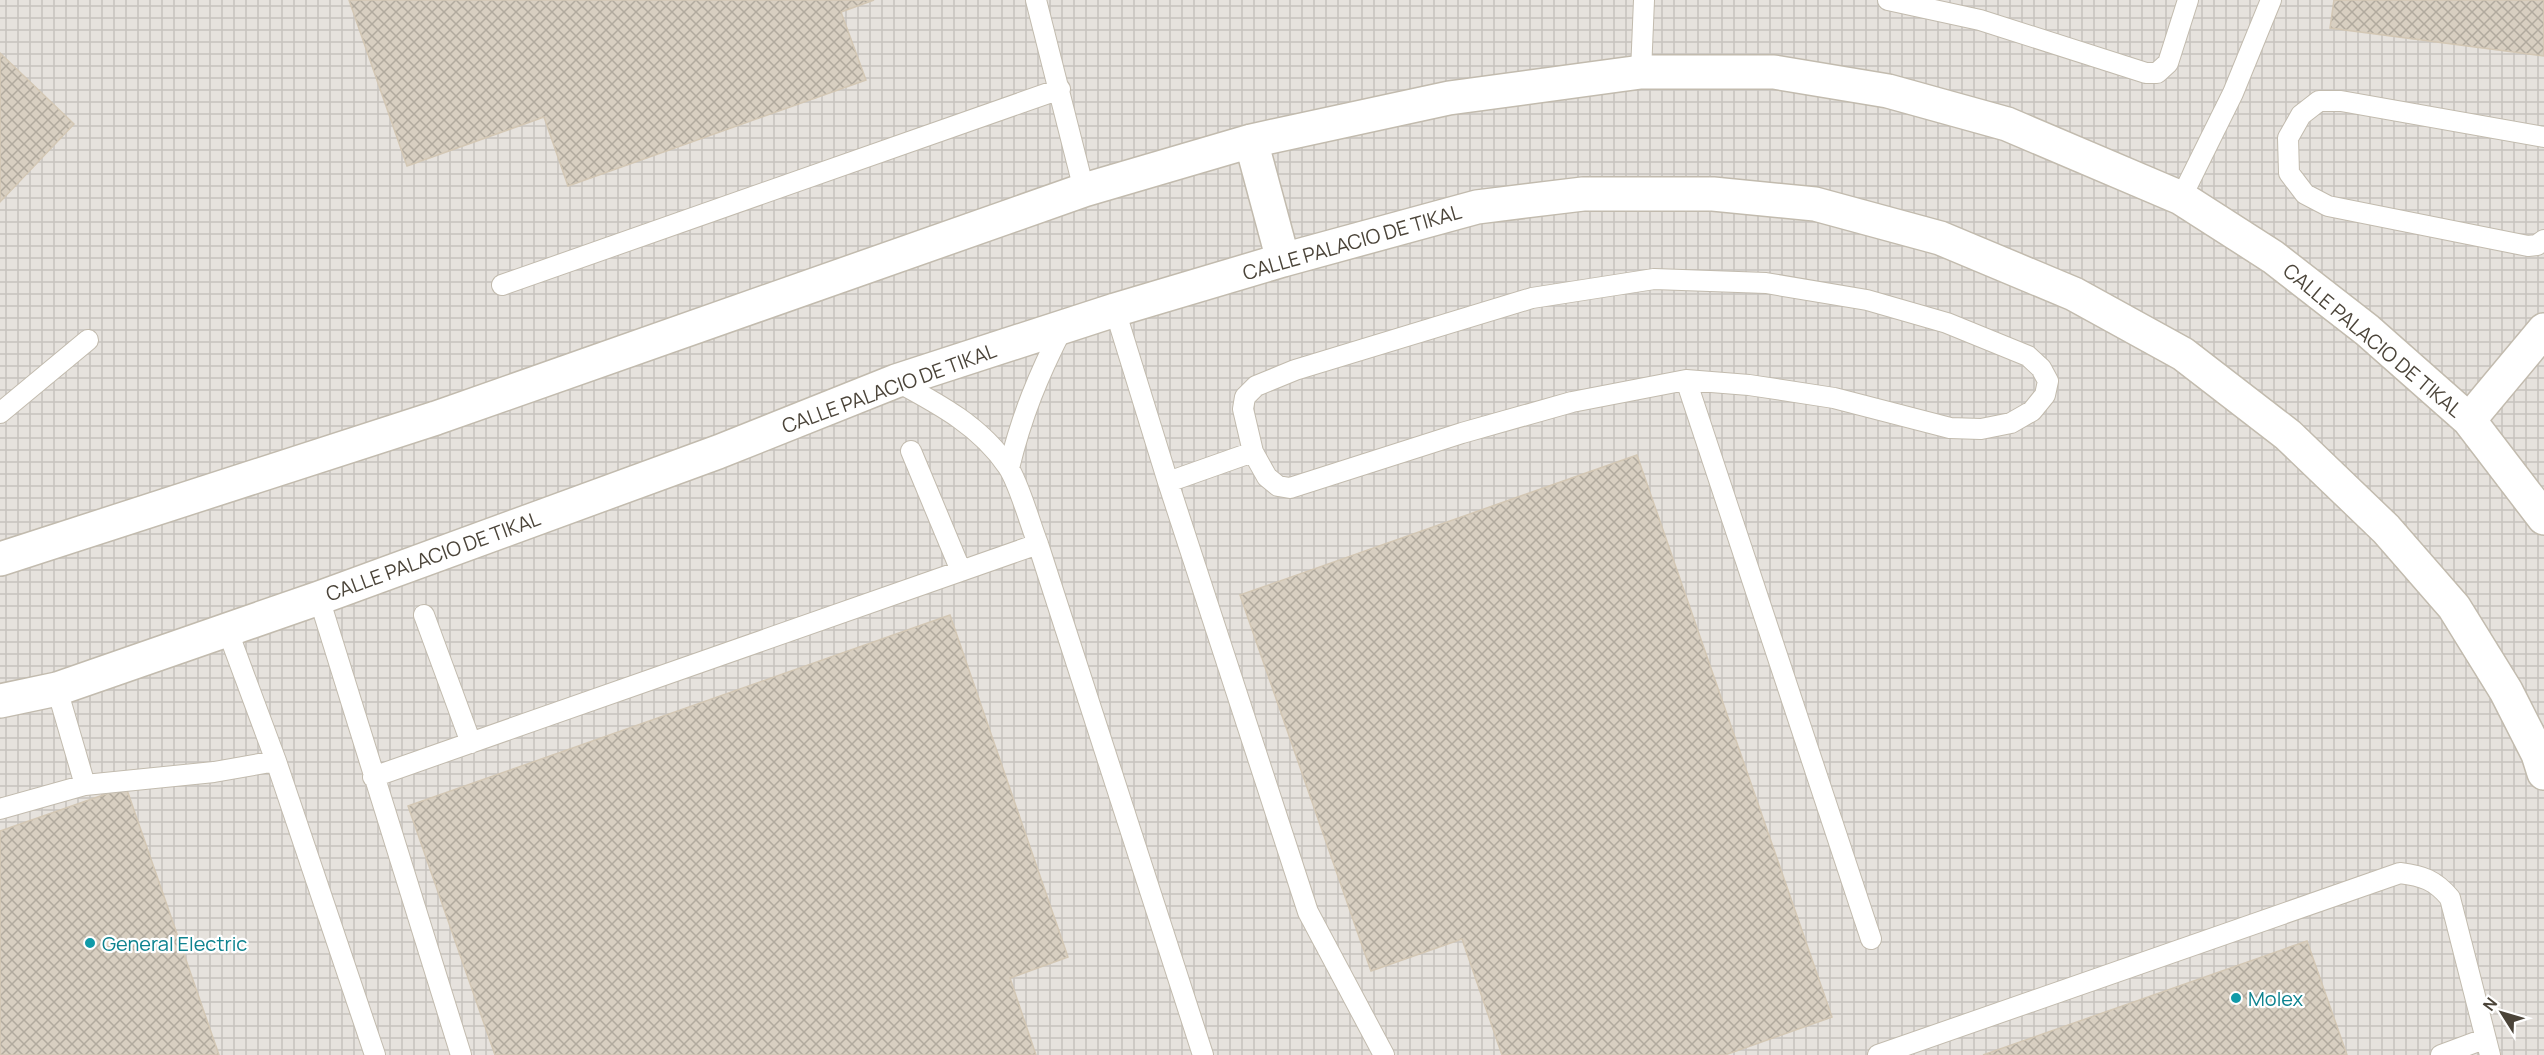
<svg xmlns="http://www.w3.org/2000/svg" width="2544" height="1055" viewBox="0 0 2544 1055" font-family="Manrope,sans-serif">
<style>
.industrial{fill:url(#industrial-grid)}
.building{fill:url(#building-cross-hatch);stroke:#d3c7b4;stroke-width:1.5}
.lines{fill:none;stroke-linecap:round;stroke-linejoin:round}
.service-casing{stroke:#c2bbae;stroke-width:22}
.tertiary-casing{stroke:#c2bbae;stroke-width:36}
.service{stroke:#fff;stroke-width:20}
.tertiary{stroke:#fff;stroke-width:33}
.culture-dot{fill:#0f9aa8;stroke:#fff;stroke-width:2}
.labels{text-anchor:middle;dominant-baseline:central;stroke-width:4.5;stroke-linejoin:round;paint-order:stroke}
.street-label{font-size:20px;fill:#4b4439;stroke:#fff}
.culture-label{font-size:20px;fill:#0d838f;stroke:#fff;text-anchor:start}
</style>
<defs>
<pattern id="industrial-grid" width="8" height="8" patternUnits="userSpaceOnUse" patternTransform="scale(1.5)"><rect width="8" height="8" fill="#e6e2dd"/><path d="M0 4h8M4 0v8" fill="none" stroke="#c7c3be"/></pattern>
<pattern id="building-cross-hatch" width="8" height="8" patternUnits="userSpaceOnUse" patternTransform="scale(1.5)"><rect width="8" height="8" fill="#d8cfc1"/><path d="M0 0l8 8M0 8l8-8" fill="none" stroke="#b1aa9e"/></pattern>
</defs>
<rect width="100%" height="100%" fill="#f6f3ec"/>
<!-- industrial -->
<path class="industrial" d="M0,0h2544v1055h-2544z"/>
<!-- building -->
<path class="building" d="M349,0h525l-33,12 25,68 -298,106 -24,-69 -137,49z
M2334,0h210v56l-214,-28z
M0,53l74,71 -74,78z
M1637,455l195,562 -107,38h-223l-40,-116 -91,32 -131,-376z
M950,615l118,342 -58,21 26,77h-541l-87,-249z
M126,787l93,268h-219v-224z
M2307,941l40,114h-364z"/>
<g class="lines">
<defs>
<path id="service" d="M1036,0l48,190
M1888,0l92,20 166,53h11l11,-10 20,-63
M1641,72l3,-72
M2544,137l-203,-36h-22l-18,14 -13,23 1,35 16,21 23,12 200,40 9,-1 7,-5
M2181,198l52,-105 38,-93
M1654,279l112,4 101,17 80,23 81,33 13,12 7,13 -3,14 -13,16 -21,12 -30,6 -31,-1 -116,-30 -85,-13 -63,-5 -114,22 -110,31 -172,55 -12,-2 -11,-9 -14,-25 -10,-43 2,-12 11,-11 39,-16 237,-72z
M502,285l558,-196
M1115,310l53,172 140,430 76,143
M1686,380l185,559
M896,381c41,22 85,45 112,86 11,16 22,57 30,77
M0,413l88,-73
M911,451l50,120
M1009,468c13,-53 29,-92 54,-141
M1168,482l85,-30
M319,598l142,457
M424,615l47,128
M227,629l49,132 99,294
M57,689l28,96
M373,777l665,-233 165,511
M0,809l85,-24 129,-13 62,-11
M1878,1055l522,-182c23,3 35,7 50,25l40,157
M2441,1055l43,-16"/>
<path id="tertiary" d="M1251,141l32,119
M2469,420l75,-90
M0,559l436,-141 648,-228 167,-49 198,-43 192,-26h133l114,19 119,33 174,74 92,59 94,73 102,90 75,98
M0,701l57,-12 262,-91 399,-146 178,-71 219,-71 168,-50 194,-53 106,-13h130l102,10 125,34 134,56 109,60 105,81 98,94 68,78 52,84 32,63 6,19"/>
</defs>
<!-- service casing -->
<use href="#service" class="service-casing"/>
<!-- tertiary casing -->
<use href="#tertiary" class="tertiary-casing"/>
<!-- service -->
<use href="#service" class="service"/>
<!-- tertiary -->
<use href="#tertiary" class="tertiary"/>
</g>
<!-- markers -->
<g class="culture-dot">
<circle cx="90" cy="943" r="6"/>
<circle cx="2236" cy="998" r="6"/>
</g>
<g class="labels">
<!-- street labels -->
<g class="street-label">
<text transform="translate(1352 242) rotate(-16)">CALLE PALACIO DE TIKAL</text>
<text transform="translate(2373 340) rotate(40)">CALLE PALACIO DE TIKAL</text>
<text transform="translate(889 388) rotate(-20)">CALLE PALACIO DE TIKAL</text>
<text transform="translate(433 556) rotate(-20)">CALLE PALACIO DE TIKAL</text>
</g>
<!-- culture labels -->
<g class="culture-label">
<text x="102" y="943">General Electric</text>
<text x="2248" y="998">Molex</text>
</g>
</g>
<!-- north arrow -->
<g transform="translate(2502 1013) rotate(307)" stroke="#ffffff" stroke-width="4.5" paint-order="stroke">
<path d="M0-4.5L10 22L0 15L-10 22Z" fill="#4b4439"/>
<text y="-9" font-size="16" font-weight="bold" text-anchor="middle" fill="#4b4439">N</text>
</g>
</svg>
